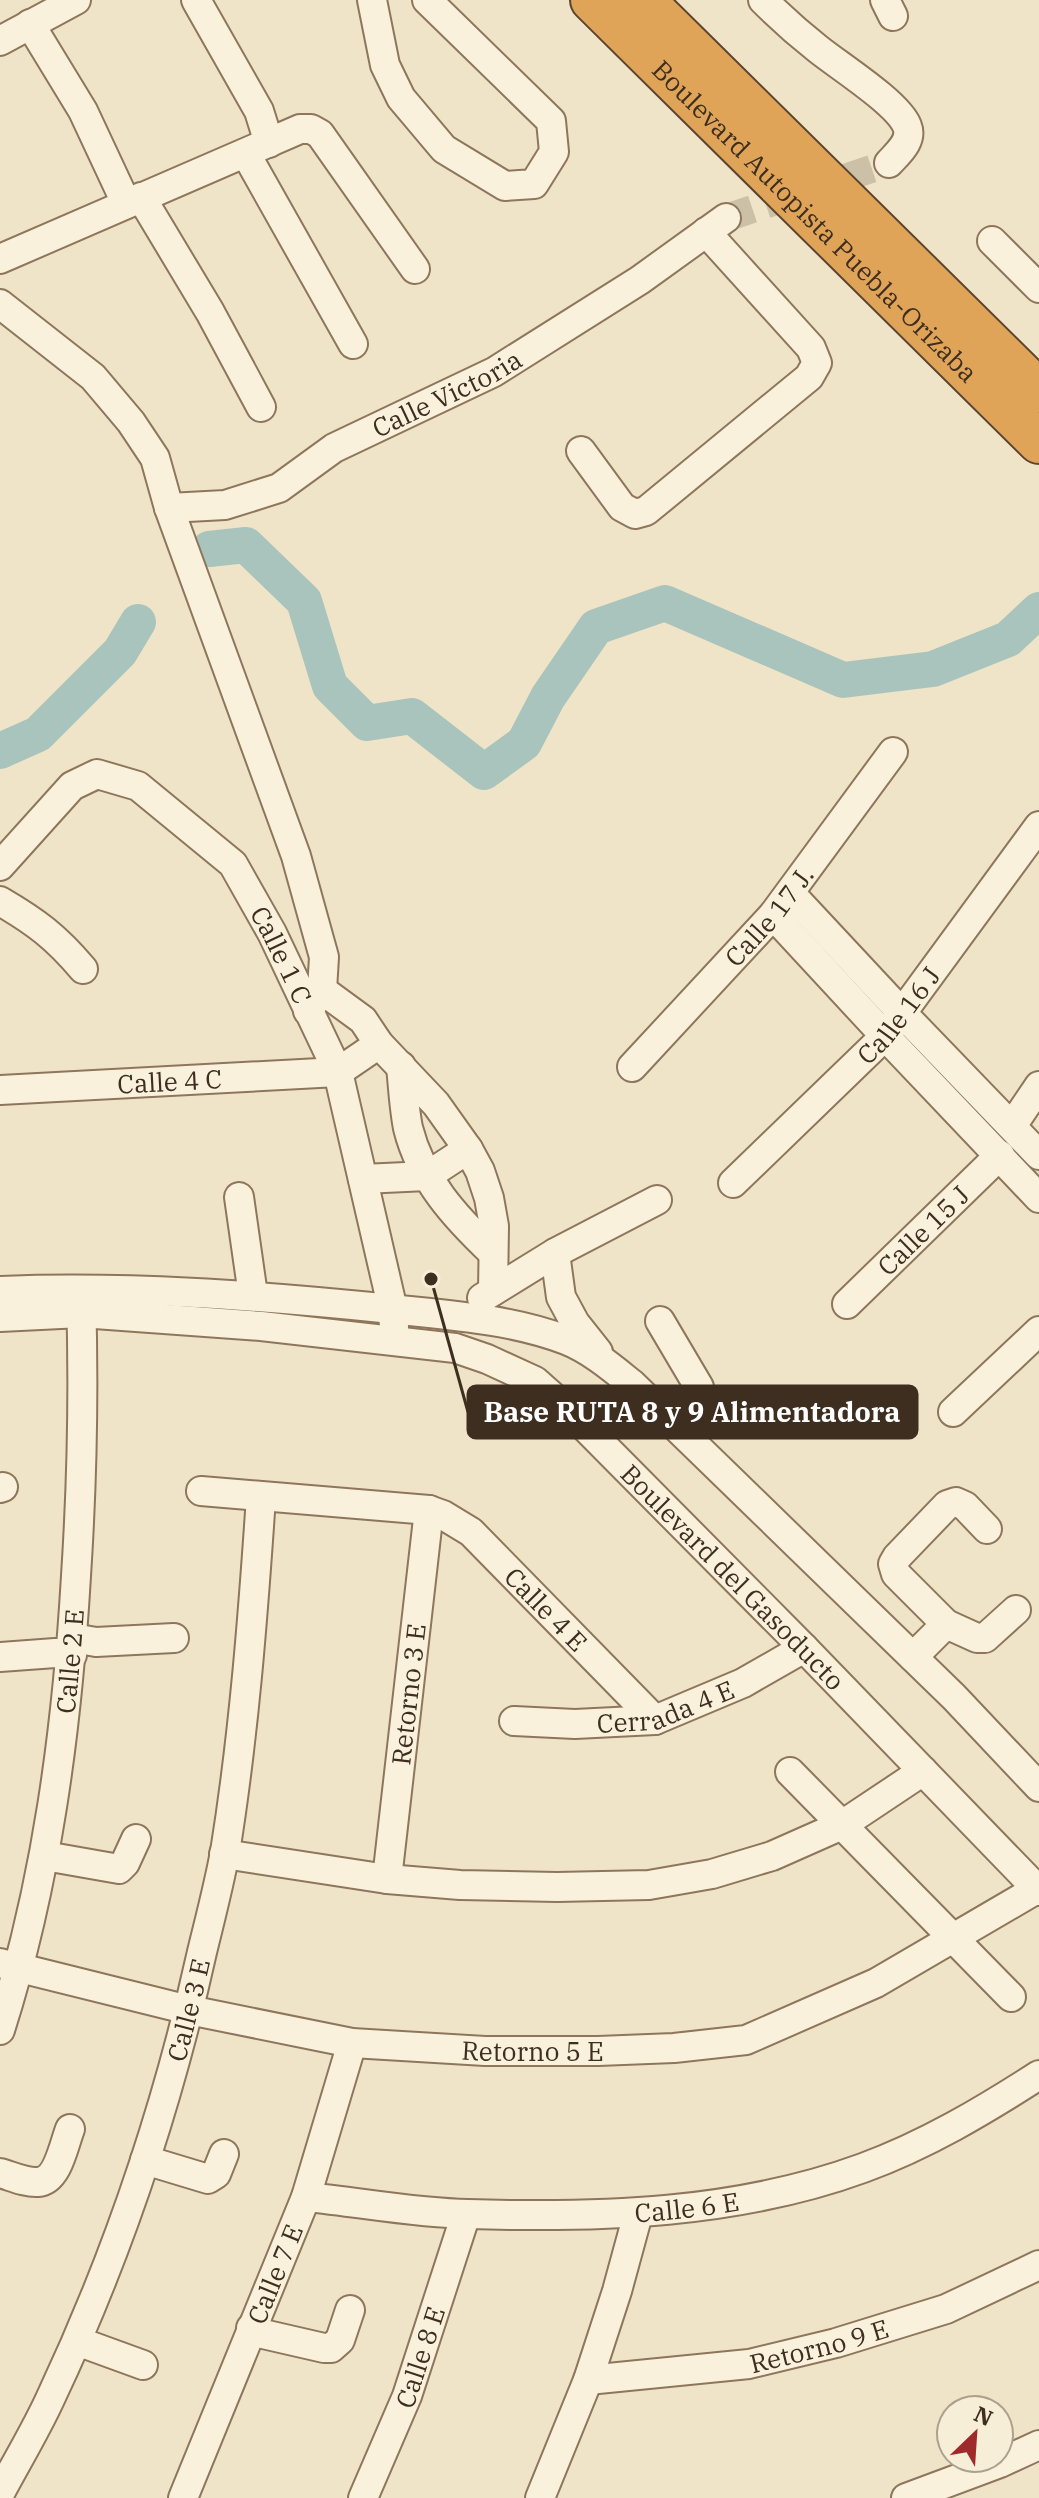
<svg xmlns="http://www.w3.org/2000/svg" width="1039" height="2498" viewBox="0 0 1039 2498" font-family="'IBM Plex Serif',serif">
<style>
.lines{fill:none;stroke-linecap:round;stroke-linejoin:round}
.river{stroke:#a9c4bc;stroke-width:36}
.minor-tunnel{stroke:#ccc0a6;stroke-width:28;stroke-dasharray:28 14;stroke-linecap:butt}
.minor-casing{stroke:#8d765c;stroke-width:32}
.highway-casing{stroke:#5b4430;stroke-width:46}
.minor{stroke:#faf1dc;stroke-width:28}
.highway{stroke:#e0a458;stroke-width:42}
.labels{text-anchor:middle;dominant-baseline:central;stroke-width:7;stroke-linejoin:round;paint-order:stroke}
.street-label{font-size:26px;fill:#3d2e20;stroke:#f7eed8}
.leader{fill:none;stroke:#3d2e20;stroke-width:3}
.callout-dot{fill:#3d2e20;stroke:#f7eed8;stroke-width:3}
.callout{fill:#3d2e20;stroke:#3d2e20;stroke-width:3}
.callout-label{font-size:28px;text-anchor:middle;font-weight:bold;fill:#fff}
</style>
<rect width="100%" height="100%" fill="#f0e4c8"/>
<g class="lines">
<!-- river -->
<path class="river" d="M209,549l37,-4 58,56 26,85 37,37 45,-7 72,56 40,-29 24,-46 48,-70 69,-24 178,77 90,-11 75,-30 31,-29
M0,751l38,-17 82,-82 18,-30"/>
<!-- minor-tunnel -->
<path class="minor-tunnel" d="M726,218l163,-55"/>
<defs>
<g id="minor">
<path d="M196,0l63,111 10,32"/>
<path d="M372,0l13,65 16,33 43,51 61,37 29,-2 20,-32 -3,-31 -124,-121"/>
<path d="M763,0c17,17 36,34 55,49 21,17 80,54 89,77 6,15 -9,27 -18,37"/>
<path d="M885,0l8,16"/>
<path d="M30,24l53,87 43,92"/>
<path d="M0,41l76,-41"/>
<path d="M246,154l107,190"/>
<path d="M141,197l69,115 51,95"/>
<path d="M992,241l47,47"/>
<path d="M0,259l300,-130h11l9,5 95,135"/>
<path d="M0,304l93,73 38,45 24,36 14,50 127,348 28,101 -2,33 -14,21"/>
<path d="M581,451l41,56 13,7 11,-3 163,-134 8,-14 -6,-15 -105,-116"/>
<path id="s1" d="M169,508l56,-3 54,-17 55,-40 160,-76 146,-92 86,-62"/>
<path id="s2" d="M0,866l72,-80 25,-12 41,12 95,78 39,69 66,139 55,238 1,17"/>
<path d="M790,893l112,120 137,142"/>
<path d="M0,901c36,21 56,36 83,68"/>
<path d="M773,915l112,121 154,162"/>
<path d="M322,990l41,30 16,24 57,60 32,45 12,22 9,27 5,28 -1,65"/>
<path d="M401,1066c2,20 3,42 7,62 13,52 47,89 85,125"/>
<path id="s3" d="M632,1067l141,-152 120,-163"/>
<path d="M338,1072l41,-28"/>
<path id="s4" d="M0,1090l338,-18"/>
<path d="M1012,1126l27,-40"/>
<path d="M363,1179l64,-3 41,-27"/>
<path id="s5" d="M733,1183l152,-147 154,-210"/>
<path d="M239,1197l14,98"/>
<path d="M555,1253l6,44 14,26 23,29"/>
<path d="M0,1291c129,-5 253,4 382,17 62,7 126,10 184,32 25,10 46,28 66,44l322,313 85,90"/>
<path d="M482,1298l73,-45 102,-53"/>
<path id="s6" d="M847,1304l153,-149"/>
<path id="s7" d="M0,1317l81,-4 180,13 194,22 32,11 48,22 36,32 233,235 235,243"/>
<path d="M660,1321l39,66 -2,16 -22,22"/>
<path d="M953,1412l86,-81"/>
<path d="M0,1488l3,-1"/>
<path id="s8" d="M201,1491l228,19 14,5 28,17 184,188"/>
<path d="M946,1624l31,14h8l31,-28"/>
<path d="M73,1638l23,4 78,-4"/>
<path d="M0,1657l55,-4 17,2"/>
<path d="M913,1657l33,-33 -50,-50 -3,-10 4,-7 50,-52 9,-3 9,4 22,23"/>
<path id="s9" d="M514,1721l61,3 80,-4 88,-37 61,-35"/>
<path d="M790,1772l221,225"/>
<path d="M224,1854l163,25 73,6 97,2 92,-2 63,-11 60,-18 70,-31 81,-54"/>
<path d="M45,1856l74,13 6,-6 11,-24"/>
<path id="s10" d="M387,1879l42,-369"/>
<path id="s11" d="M0,1963l189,47 163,33 133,8h113l76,-3 72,-8 130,-57 161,-94"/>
<path id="s12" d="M0,2030c47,-148 67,-300 76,-454 6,-93 8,-186 5,-280"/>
<path d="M145,2160l63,19 8,-5 8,-20"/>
<path d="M0,2173c11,3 26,10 38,9 20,-1 26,-38 32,-53"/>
<path id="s13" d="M306,2197c53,5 108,16 162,17 133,4 269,0 395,-46 63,-23 120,-57 176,-93"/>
<path d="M251,2328l12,6 61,14h7l9,-8 10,-30"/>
<path d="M77,2341l66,24"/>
<path id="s14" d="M588,2380l161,-16 87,-21 110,-34 93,-44"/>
<path id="s15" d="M0,2493c17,-32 36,-63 51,-96 67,-142 117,-292 151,-445 8,-33 17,-67 23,-100 19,-118 28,-236 36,-355"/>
<path id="s16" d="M183,2498l123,-301 46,-154"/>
<path id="s17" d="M363,2498l44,-102 59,-182"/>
<path d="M540,2498l48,-118 29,-89 21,-77"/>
<path d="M906,2498l94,-35 39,-18"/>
</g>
<g id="highway">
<path id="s18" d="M592,0l447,442"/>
<path d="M643,0l396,391"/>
</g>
</defs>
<!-- minor casing -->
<use href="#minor" class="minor-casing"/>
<!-- highway casing -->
<use href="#highway" class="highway-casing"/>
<!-- minor -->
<use href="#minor" class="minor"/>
<!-- highway -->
<use href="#highway" class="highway"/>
</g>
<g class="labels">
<!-- street labels -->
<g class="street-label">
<text stroke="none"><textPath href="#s18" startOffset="314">Boulevard Autopista Puebla-Orizaba</textPath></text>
<text stroke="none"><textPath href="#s1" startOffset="306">Calle Victoria</textPath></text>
<text stroke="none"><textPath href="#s3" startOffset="204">Calle 17 J.</textPath></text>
<text stroke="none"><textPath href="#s2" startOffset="404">Calle 1 C</textPath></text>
<text stroke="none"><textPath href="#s5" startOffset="236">Calle 16 J</textPath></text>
<text stroke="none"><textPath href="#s4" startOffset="170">Calle 4 C</textPath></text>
<text stroke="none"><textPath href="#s6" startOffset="106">Calle 15 J</textPath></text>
<text stroke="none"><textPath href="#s7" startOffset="822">Boulevard del Gasoducto</textPath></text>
<text stroke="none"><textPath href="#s8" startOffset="384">Calle 4 E</textPath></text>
<text stroke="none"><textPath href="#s12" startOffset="376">Calle 2 E</textPath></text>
<text stroke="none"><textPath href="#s10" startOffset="186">Retorno 3 E</textPath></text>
<text stroke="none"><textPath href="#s9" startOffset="154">Cerrada 4 E</textPath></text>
<text stroke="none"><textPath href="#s15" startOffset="520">Calle 3 E</textPath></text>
<text stroke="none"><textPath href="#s11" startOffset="542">Retorno 5 E</textPath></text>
<text stroke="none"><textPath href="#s13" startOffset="382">Calle 6 E</textPath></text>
<text stroke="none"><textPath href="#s16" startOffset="242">Calle 7 E</textPath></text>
<text stroke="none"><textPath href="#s14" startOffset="234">Retorno 9 E</textPath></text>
<text stroke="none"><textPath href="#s17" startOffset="152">Calle 8 E</textPath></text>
</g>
</g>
<!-- callouts -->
<path class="leader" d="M431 1279L468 1412"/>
<circle class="callout-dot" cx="431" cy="1279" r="8"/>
<rect class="callout" x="468" y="1386" width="449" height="52" rx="8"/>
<g class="callout-label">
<text x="692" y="1422">Base RUTA 8 y 9 Alimentadora</text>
</g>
<!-- north arrow -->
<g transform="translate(975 2434) rotate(25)"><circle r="38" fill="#f7eed8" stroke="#ada18e" stroke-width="2"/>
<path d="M0-6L14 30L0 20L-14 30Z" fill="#9e2a2b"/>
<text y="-12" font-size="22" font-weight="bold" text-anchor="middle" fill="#3d2e20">N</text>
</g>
</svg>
